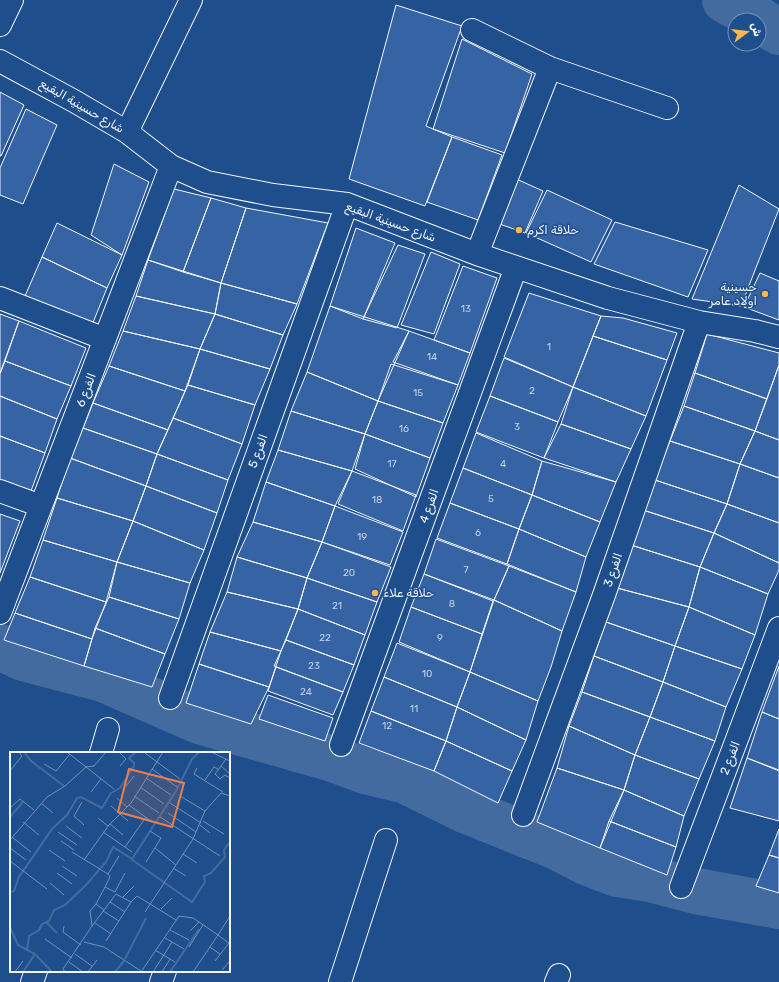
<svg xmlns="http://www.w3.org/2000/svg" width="779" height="982" viewBox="0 0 779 982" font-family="Rubik,'Noto Sans Arabic',sans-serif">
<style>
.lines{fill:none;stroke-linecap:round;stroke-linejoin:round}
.river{stroke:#446ba0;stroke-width:46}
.building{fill:#3563a3;stroke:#f2f6ff}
.minor-casing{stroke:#f2f6ff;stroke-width:24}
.minor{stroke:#1f4e8c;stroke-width:22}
.poi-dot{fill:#ffb74d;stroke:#1f4e8c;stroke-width:1.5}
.labels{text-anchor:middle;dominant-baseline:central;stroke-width:3;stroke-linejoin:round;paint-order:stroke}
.number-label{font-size:10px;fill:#c3d1e8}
.street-label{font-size:12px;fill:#f2f6ff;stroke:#1f4e8c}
.poi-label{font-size:12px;fill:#f2f6ff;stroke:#1f4e8c;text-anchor:start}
.inset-river{fill:none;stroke:#446ba0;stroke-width:2}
.inset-road{fill:none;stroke:#7391ba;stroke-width:1}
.view{fill:#ea8049;fill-opacity:0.15;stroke:#ea8049;stroke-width:2}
.inset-edge{fill:none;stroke:#f2f6ff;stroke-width:2}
</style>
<rect width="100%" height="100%" fill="#1f4e8c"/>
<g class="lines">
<!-- river -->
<path class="river" d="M725,0l20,11 34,21
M0,647l23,11 80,21 96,42 131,37 35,13 41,10 61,30 90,36 29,15 31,12 33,5 46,12 83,15"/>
</g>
<!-- building -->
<path class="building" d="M396,5l66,21 -36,100 26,11 -27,69 -76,-27z
M462,39l70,35 -27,79 -72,-24z
M0,92l24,13 -23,51h-1z
M26,109l31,16 -34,79 -23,-9v-27z
M452,137l50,18 -24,65 -51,-18z
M114,164l35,18 -27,73 -31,-20z
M512,177l31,14 -18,42 -31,-11z
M739,185l40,24 -38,97 -49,-7z
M174,189l37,9 -28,74 -35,-12z
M547,190l65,30 -21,42 -65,-29z
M211,198l35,10 -25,75 -38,-11z
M246,208l82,15 -31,81 -76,-21z
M615,222l93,28 -20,47 -94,-33z
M57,223l65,32 -15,33 -65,-31z
M356,228l39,15 -32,76 -33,-13z
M398,245l27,9 -28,74 -34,-9z
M431,252l29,12 -26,70 -33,-9z
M42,257l65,31 -15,37 -67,-29z
M148,260l73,23 -6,31 -79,-18z
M463,266l34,12 -27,75 -36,-13z
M760,273l19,8v39l-35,-13z
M221,283l76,21 -14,31 -68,-21z
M529,293l72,23 -28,71 -69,-30z
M136,296l79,18 -15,35 -77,-18z
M330,306l79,25 -31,70 -71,-29z
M0,314l19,7 -19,52z
M215,314l68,21 -13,34 -70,-20z
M601,316l22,2 54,15 -10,27 -74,-24z
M19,321l67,27 -15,38 -66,-25z
M123,331l77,18 -15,42 -76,-25z
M409,331l61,22 -12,32 -65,-23z
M707,334l72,19v12l-12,34 -72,-26z
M593,336l74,24 -21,56 -73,-29z
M200,349l70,20 -15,36 -67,-20z
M504,358l69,29 -15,35 -68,-26z
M5,361l66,25 -14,33 -57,-23v-22z
M391,364l67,21 -15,38 -65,-22z
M779,365v75l-24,-9z
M109,366l76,25 -17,39 -75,-27z
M307,372l71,29 -13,33 -74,-23z
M695,373l72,26 -12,32 -71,-25z
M188,385l67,20 -13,39 -69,-26z
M573,387l73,29 -15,33 -70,-25z
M0,396l57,23 -12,34 -45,-17z
M490,396l68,26 -14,36 -68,-26z
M378,401l65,22 -13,35 -65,-24z
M93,403l75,27 -11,24 -74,-26z
M684,406l71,25 -15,33 -70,-23z
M291,411l74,23 -13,37 -74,-21z
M173,418l69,26 -14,36 -71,-26z
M561,424l70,25 -15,33 -72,-24z
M83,428l74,26 -11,32 -76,-28z
M755,431l24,9v38l-39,-14z
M476,433l66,28 -10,34 -69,-27z
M365,434l65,24 -14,39 -61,-28z
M0,436l45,17 -14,38 -31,-11z
M670,441l70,23 -13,40 -72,-24z
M278,450l74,21 -17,35 -69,-24z
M157,454l71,26 -11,33 -71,-27z
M70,458l76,28 -13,35 -76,-23z
M542,461l74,21 -16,40 -68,-27z
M740,464l39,14v45l-52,-19z
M463,468l69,27 -13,34 -69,-26z
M352,471l64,24 -13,36 -65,-27z
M655,480l72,24 -13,29 -71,-23z
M266,482l69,24 -13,36 -69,-20z
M146,486l71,27 -13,37 -71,-29z
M532,495l68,27 -14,35 -67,-28z
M57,498l76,23 -16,41 -74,-22z
M450,503l69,26 -12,35 -70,-26z
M727,504l52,19v40l-65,-30z
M335,506l68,26 -13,33 -68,-23z
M643,510l71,23 -14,34 -69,-22z
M0,514l20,7 -20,52z
M133,521l71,29 -14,33 -73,-21z
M253,522l69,20 -15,36 -70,-21z
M519,529l67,28 -10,35 -69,-28z
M714,533l65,30v7l-11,24 -68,-27z
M436,539l73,27 -15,34 -70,-26z
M43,540l74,22 -11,40 -76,-25z
M322,542l69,25 -14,35 -70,-24z
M631,545l69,22 -11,40 -72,-19z
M237,557l70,21 -9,31 -71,-17z
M117,562l73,21 -11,36 -70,-22z
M509,566l67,26 -14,39 -68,-31z
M700,567l68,27 -13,41 -66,-28z
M424,574l69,27 -11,33 -71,-27z
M30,577l76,25 -14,37 -77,-26z
M307,578l70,24 -12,33 -67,-26z
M617,588l72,19 -14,39 -69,-24z
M227,592l71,17 -17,42 -71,-19z
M109,597l70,22 -14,35 -70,-26z
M494,600l68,31 -11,36 -13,34 -68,-29z
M411,607l71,27 -12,38 -71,-30z
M689,607l66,28 -13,34 -67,-23z
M298,609l67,26 -11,30 -68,-25z
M15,613l77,26 -8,27 -80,-26z
M606,622l69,24 -12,36 -69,-26z
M95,628l70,26 -13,33 -68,-21z
M210,632l71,19 -12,36 -70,-23z
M286,640l68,25 -11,27 -69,-26z
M397,643l73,29 -13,35 -73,-30z
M675,646l67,23 -16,38 -63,-25z
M594,656l69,26 -13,35 -68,-25z
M199,664l70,23 -18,37 -65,-21z
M779,666v53l-17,-7z
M276,667l67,25 -10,23 -65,-24z
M470,672l68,29 -12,39 -69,-33z
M384,677l73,30 -11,34 -75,-30z
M663,682l63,25 -11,34 -65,-24z
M582,692l68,25 -15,38 -66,-29z
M268,695l65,23 -8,23 -66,-22z
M457,707l69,33 -14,31 -66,-30z
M371,711l75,30 -12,30 -75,-28z
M762,712l17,7v51l-32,-12z
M650,717l65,24 -16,38 -64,-24z
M569,726l66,29 -11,35 -67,-22z
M446,741l66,30 -14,32 -64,-32z
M635,755l64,24 -15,37 -60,-26z
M747,758l32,13v50l-49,-13z
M557,768l67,22 -24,58 -63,-26z
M624,790l60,26 -8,31 -67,-26z
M609,821l67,26 -9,28 -67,-27z
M779,829v29l-10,-3z
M769,855l10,3v35l-23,-7z"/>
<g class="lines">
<defs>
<path id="minor" d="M0,25l12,-25
M472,30l78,38 117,40
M0,61l74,40 53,31 44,34 36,16 66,13 74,9 130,50 131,44 91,24 56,9 24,6
M127,132l64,-132
M477,254l73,-186
M0,298l105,41
M0,491l41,15
M0,613l171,-447
M170,698l177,-494
M341,745l175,-478
M101,753l7,-24
M523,815l81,-220 95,-273
M681,887l98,-259
M32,982l4,-11
M161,982l4,-11
M340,982l46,-142
M556,982l3,-7"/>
</defs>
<!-- minor casing -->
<use href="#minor" class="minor-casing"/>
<!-- minor -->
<use href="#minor" class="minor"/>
</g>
<!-- markers -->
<g class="poi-dot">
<circle cx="519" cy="230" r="4"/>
<circle cx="765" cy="294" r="4"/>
<circle cx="375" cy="593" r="4"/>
</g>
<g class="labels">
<!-- number labels -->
<g class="number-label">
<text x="466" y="309">13</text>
<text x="549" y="347">1</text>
<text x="432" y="357">14</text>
<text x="532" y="391">2</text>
<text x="418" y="393">15</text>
<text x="517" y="427">3</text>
<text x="404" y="429">16</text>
<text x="392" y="464">17</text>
<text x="503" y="464">4</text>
<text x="491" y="499">5</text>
<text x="377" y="500">18</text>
<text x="478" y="533">6</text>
<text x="362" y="537">19</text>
<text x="466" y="570">7</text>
<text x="349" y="573">20</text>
<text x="452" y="604">8</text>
<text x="337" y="606">21</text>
<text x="325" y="638">22</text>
<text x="440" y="638">9</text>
<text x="314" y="666">23</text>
<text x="427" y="674">10</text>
<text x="306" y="692">24</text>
<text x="414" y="709">11</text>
<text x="387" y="726">12</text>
</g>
<!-- street labels -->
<g class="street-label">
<text transform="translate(82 106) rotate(30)">شارع حسينية البقيع</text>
<text transform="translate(391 222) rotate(20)">شارع حسينية البقيع</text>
<text transform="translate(86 390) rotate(-69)">الفرع 6</text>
<text transform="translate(258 451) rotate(-70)">الفرع 5</text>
<text transform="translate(429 506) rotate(-70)">الفرع 4</text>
<text transform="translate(613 570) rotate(-71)">الفرع 3</text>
<text transform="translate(730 758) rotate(-69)">الفرع 2</text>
</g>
<!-- poi labels -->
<g class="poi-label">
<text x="527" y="230">حلاقة اكرم</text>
<text x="757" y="287" text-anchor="end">حسينية<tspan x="757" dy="14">اولاد عامر</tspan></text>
<text x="383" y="593">حلاقة علاء</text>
</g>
</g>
<!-- overview -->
<g transform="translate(10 752)">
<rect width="220" height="220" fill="#1f4e8c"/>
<path class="inset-river" d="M14,0l7,9 33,25M92,56l9,-15 9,-5 14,-22v-3l-5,-5 7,-6M0,65l13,-15M121,107l61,43 13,-20 -1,-6 7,-3 14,-16 -1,-7 6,-8M0,140l4,-1 5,-14 33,-48 15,-14 10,-17 4,-1 21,11M36,170l11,11M0,175l8,18 17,9 17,18M17,198l2,-14 10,-6 3,-6 7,-3 5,-11 11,-5 21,-20 20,-23 7,-15 19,12 44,-68 16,-32 7,-7M115,207l21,-41M13,220l12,-18M105,220l9,-11M160,220l29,-43"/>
<path class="inset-road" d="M57,0l47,37M109,0l7,7 -6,7M201,0l19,9M135,1l35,26M216,7l-5,7 9,8M34,12l12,7 14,-17M211,14l-6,8 5,5 5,-4 5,3M187,16l-3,6 29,18M142,17l25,18M0,19l12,-15 -3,-4M136,26l25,17M195,28l9,-13 4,2M116,34l8,-10M130,35l24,17M81,40l10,-13M124,44l25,17M170,44l25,15M107,46l10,9M72,50l-8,14 10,9M31,51l12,10M160,51l31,20M119,53l23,17M101,54l17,15M0,56l10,-9 14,11M158,61l28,19M150,65l60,39M88,66l10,8M193,69l21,13M13,70l16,13M100,72l13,11M190,73l10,8M56,74l16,12M48,80l19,13M93,80l22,15M2,85l19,15M0,88l37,-43 18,-11 21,-19 8,-1 12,-14M51,89l13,9M0,96l16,12M145,96l21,17M39,98l16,11M62,100l36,22 2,3 -5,10 10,5M122,100l-7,-5 21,-30M173,102l14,9M74,108l25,-35 22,-22 32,-51M0,109l37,28M136,110l15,-24 -11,-7M52,114l15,10M163,116l13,8M47,121l15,11M98,122l11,-18M40,131l14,12M105,140l10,-19M113,145l11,-11M100,150l15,10M86,152l9,-17M151,157l11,-11M93,159l16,10M135,160l48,-73 12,-28 16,-18 9,3M85,171l16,11M54,174l-1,6 18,13M82,174l24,-32 15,8 6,-6 39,24M160,178l19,10M180,179l9,-9M155,186l19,11M35,187l27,19M96,189l25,-39M74,190l20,5 37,24M179,195l14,-22M200,195l10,7M145,198l20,12M65,202l17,12M205,209l14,-18M59,210l14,10M212,218l8,-9M5,220l8,-11M55,220l-2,-3 29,-43 -2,-15 6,-7 8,6M78,220l9,-12M131,220l38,-56 14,2 25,17 12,-19M143,220l19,-30M152,220l8,-13M183,220l25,-37 12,9"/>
<path class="view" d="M119,17l55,14 -12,44 -54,-15z"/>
<rect width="220" height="220" class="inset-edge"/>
</g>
<!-- north arrow -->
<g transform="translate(747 32) rotate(75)"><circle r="19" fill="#1f4e8c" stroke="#7391ba"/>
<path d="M0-3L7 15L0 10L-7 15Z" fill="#ffb74d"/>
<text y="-6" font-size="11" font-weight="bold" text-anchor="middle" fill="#f2f6ff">ش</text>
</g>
</svg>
